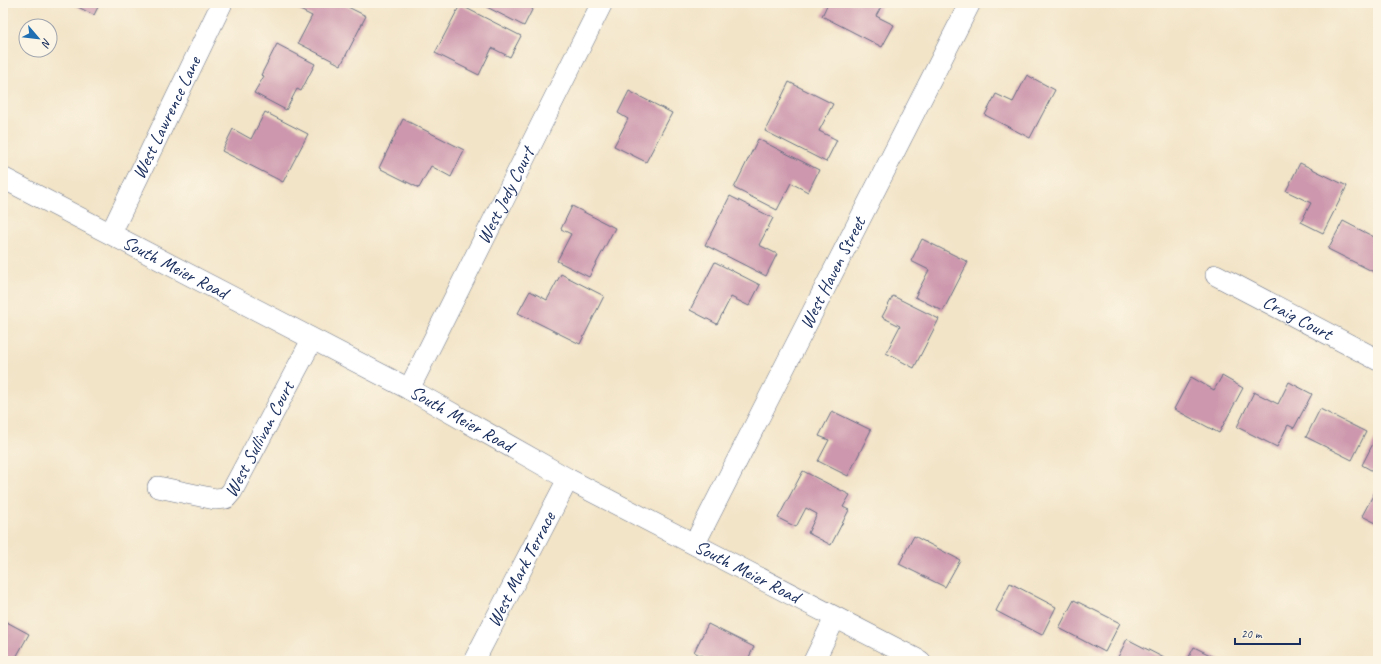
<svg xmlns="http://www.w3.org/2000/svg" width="1381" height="664" viewBox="0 0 1381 664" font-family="Caveat,sans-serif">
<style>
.building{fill:#cd98ad}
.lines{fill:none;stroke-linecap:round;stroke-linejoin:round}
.street-casing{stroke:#666e83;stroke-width:22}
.street{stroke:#fff;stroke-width:21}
.labels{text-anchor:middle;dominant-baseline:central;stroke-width:3.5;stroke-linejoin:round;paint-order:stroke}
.street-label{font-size:19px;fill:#1b2f5e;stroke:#fcf5e5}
</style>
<rect width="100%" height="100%" fill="#fcf5e5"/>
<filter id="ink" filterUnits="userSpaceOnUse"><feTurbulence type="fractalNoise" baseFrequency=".025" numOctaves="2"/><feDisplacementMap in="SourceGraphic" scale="8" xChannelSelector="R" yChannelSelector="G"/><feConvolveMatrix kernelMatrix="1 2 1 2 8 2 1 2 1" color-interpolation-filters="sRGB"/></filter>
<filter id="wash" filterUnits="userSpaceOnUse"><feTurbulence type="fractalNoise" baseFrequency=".012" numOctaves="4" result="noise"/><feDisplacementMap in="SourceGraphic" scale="16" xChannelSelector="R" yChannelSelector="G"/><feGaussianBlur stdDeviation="0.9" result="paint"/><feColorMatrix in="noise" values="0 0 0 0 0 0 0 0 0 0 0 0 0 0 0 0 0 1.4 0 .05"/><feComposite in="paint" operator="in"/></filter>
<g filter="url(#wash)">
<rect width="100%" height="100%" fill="#f2e4c7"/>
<g id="blocks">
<!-- building -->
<path class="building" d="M70,3h30l-6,12z
M296,3h44l26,13 -25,49 -43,-22 14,-27 -18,-9z
M479,3h54l2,1 -11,22z
M828,3h55l-7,13 18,9 -12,22 -60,-31z
M460,5l61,31 -11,21 -18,-9 -13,27 -44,-22z
M277,44l38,20 -14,27 -4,-2 -11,21 -32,-17 10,-17 -3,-1z
M1027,75l28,15 -25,48 -45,-23 11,-21 17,8z
M789,82l44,22 -14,27 18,9 -11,22 -61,-31z
M629,91l43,22 -26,49 -32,-16 14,-27 -10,-6z
M265,112l43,22 -25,48 -61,-31 11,-22 18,10z
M403,119l61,31 -13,27 -20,-11 -12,22 -40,-20z
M758,139l61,31 -11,22 -17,-9 -14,27 -43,-22z
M1300,163l47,23 -24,47 -22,-11 10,-19 -25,-12z
M730,196l43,22 -14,27 18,9 -11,22 -61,-31z
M572,206l43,22 -26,49 -32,-16 14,-27 -10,-5z
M1343,221l35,18v26l-4,7 -46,-23z
M922,239l46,23 -25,49 -28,-14 14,-27 -18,-9z
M715,262l45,23 -11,21 -18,-9 -14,27 -27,-14z
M561,274l43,22 -24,48 -62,-31 12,-22 17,9z
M893,296l46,23 -25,49 -28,-15 14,-27 -18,-9z
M1222,376l21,12 -24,45 -45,-24 17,-32 23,13z
M1289,382l23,12 -18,34 -6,-3 -11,22 -40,-20 17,-35 24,12z
M1320,409l46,23 -14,28 -46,-23z
M832,411l39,19 -23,46 -30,-15 11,-21 -10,-4z
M1378,434v40l-16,-9z
M803,471l47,24 -7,12 6,3 -18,35 -23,-12 9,-19 -11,-6 -10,19 -18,-9z
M1378,486v38l-16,-8z
M914,536l46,24 -15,27 -46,-23z
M1010,583l46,24 -14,28 -46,-24z
M1074,600l46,23 -15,29 -46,-24z
M3,620l26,14 -15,27 -11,-5z
M708,624l46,23 -7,14h-35l-18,-9z
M1127,639l43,22h-54z
M1194,647l28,14h-35z"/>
</g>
</g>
<g filter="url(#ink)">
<use href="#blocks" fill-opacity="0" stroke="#666e83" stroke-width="1"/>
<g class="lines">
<defs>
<g id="street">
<path id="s1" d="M3,178l406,211 159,90 352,182"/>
<path id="s2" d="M111,233l111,-230"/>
<path id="s3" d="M1216,275l162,85"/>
<path id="s4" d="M409,389l193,-386"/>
<path id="s5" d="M158,487l57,12 11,-1 6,-7 80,-151"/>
<path id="s6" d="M695,543l275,-540"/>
<path id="s7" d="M474,661l94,-182"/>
<path d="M814,661l21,-43"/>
</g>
</defs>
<!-- street casing -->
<use href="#street" class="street-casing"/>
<!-- street -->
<use href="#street" class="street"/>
</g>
</g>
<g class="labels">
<!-- street labels -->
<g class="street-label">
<text stroke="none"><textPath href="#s2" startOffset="128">West Lawrence Lane</textPath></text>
<text stroke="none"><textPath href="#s4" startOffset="216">West Jody Court</textPath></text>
<text stroke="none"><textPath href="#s1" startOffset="194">South Meier Road</textPath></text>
<text stroke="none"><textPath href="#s6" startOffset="303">West Haven Street</textPath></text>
<text stroke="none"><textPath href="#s3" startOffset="92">Craig Court</textPath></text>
<text stroke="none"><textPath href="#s1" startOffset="518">South Meier Road</textPath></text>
<text stroke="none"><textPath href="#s5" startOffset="137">West Sullivan Court</textPath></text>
<text stroke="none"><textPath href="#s7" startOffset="103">West Mark Terrace</textPath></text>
<text stroke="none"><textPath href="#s1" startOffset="842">South Meier Road</textPath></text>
</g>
</g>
<!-- margin -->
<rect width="1381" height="664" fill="none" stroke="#fcf5e5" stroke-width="16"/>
<!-- north arrow -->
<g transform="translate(38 38) rotate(118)"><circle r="19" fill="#fcf5e5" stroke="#a2a6af"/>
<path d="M0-3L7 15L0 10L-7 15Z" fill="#1f6fb2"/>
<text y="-6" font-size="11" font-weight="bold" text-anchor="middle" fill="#1b2f5e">N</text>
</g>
<!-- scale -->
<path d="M1235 638v6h65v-6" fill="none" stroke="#1b2f5e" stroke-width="2"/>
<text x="1241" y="638" font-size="12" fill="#1b2f5e" stroke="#fcf5e5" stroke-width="3" paint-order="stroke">20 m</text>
</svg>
